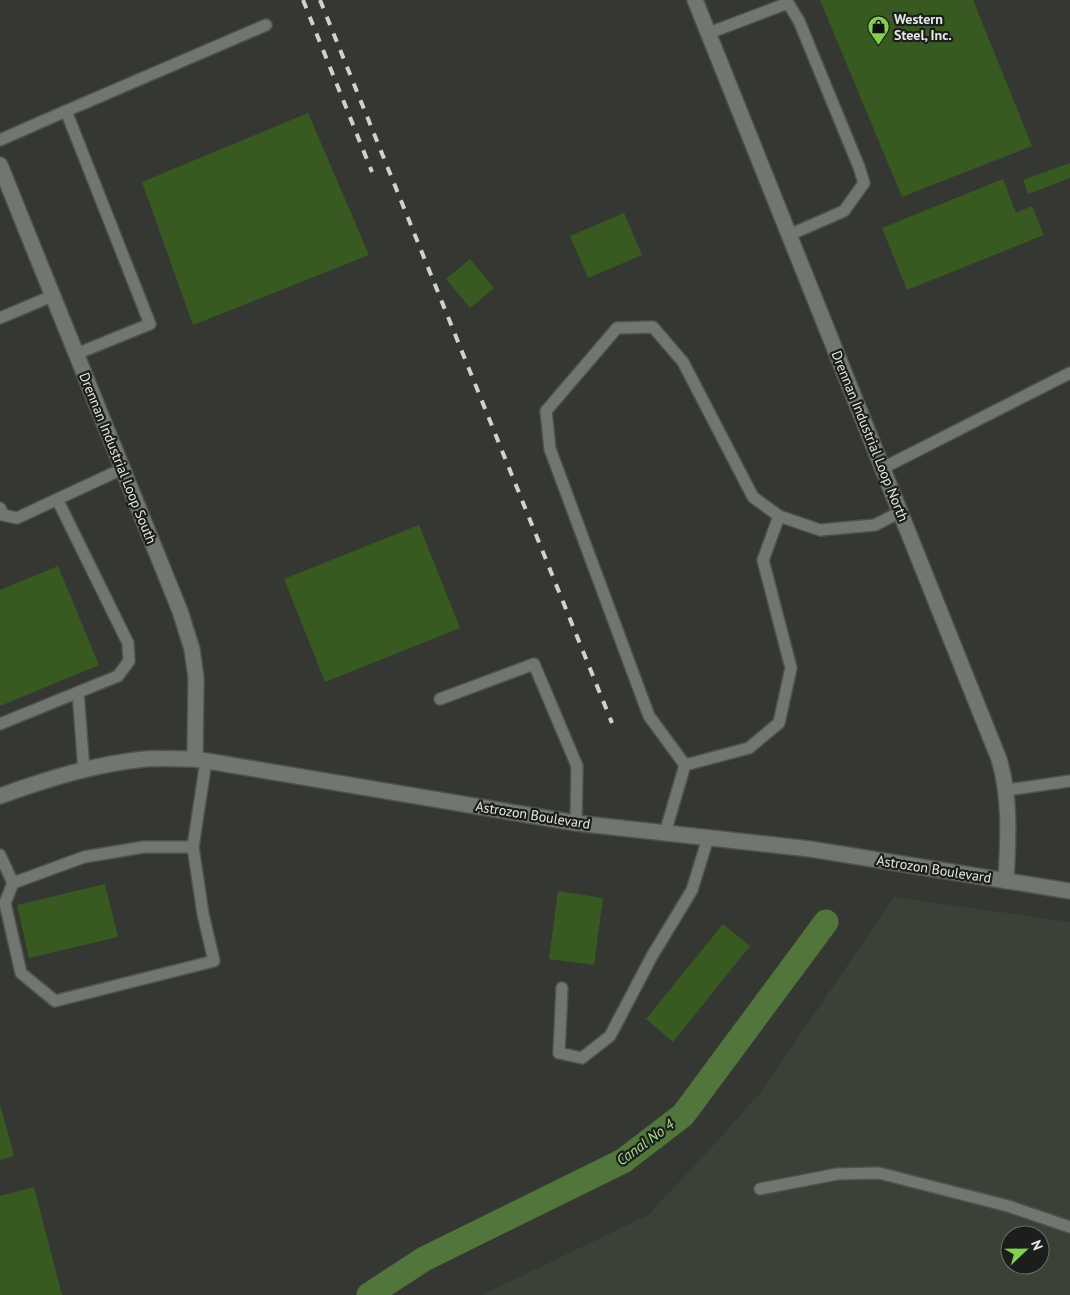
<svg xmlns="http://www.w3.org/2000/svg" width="1070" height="1295" viewBox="0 0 1070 1295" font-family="'PT Sans',sans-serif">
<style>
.built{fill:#3b4137;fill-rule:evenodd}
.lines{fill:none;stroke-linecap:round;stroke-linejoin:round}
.canal{stroke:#51753b;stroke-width:25}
.building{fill:#385a21}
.lane-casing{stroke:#50524f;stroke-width:14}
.street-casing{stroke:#50524f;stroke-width:18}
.secondary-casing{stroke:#50524f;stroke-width:18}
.lane{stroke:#727670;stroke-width:11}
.street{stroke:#727670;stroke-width:15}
.secondary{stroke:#727670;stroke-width:15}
.rail{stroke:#d0d2cf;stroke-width:4;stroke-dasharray:9 9;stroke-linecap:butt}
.labels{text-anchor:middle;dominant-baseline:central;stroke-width:4.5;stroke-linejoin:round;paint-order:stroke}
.poi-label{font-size:14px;font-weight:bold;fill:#e5e7e4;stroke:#1c1e1c;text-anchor:start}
.street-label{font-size:14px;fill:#e5e7e4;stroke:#1c1e1c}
.water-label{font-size:15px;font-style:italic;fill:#a8de8a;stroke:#1c1e1c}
</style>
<rect width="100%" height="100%" fill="#343732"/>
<!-- built -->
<path class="built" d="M894,897l176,25v373h-588l166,-80 62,-66 51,-57zM1010,1235h30v30h-30z"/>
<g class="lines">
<!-- canal -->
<path class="canal" d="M369,1295l55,-36 199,-98 60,-46 143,-193"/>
</g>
<!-- building -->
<path class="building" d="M820,0h153l59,146 -130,51z
M308,113l61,142 -176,70 -51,-143z
M1070,163v15l-42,16 -5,-14z
M1003,179l13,34 16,-7 12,29 -137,55 -25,-62z
M624,213l18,42 -54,23 -18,-42z
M470,259l24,29 -24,20 -24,-29z
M419,525l41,103 -135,54 -41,-103z
M58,566l41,99 -99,41v-116z
M105,884l13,53 -89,21 -12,-53z
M558,891l45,7 -9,67 -45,-6z
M723,924l27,22 -77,96 -27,-23z
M0,1104l14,52 -14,4z
M34,1187l28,108h-62v-99z"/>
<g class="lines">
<defs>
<path id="lane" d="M709,33l79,-30 11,18 60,146 5,16 -20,28 -55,24
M66,111l200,-86
M0,140l66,-29 84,213 -74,30
M0,318l52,-22
M883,468l187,-95
M0,508l3,7 14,3 105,-49
M78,692l6,78
M440,699l94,-35 43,102 -1,57
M0,724l118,-48 11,-15 -1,-18 -71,-144
M685,765l64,-17 30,-25 12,-55 -28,-108 16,-44
M1007,790l63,-9
M665,833l20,-68 -36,-49 -99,-267 -4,-38 71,-83 36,-1 30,35 70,135 26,19 41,14 55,-5 25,-13
M193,847h-49l-60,10 -71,26 -8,20 16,70 34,28 159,-40 -11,-47 -10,-67 13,-86
M0,855l13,28
M562,988l-3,65 23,5 28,-22 42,-80 40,-66 16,-52
M760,1189l77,-15 42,-1 129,33 62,21"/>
<path id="street" d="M695,0l304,759c12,40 9,80 7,122
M0,165l180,446 12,38 4,29 -1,81"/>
<path id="secondary" d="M0,796c47,-17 95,-32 145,-37 17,-1 34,0 50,0l381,64 234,26 260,42"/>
</defs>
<!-- lane casing -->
<use href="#lane" class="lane-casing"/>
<!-- street casing -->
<use href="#street" class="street-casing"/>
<!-- secondary casing -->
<use href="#secondary" class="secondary-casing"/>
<!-- lane -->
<use href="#lane" class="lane"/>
<!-- street -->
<use href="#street" class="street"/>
<!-- secondary -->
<use href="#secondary" class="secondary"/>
<!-- rail -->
<path class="rail" d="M303,0l69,172
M320,0l292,723"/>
</g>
<!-- icons -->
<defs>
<symbol id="shop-pin" viewBox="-11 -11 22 30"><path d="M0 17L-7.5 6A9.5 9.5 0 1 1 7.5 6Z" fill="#83d04f" stroke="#1c1e1c"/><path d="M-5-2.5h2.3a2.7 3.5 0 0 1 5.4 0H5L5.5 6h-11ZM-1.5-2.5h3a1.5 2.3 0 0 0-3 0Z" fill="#111"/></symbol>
</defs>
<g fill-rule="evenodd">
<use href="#shop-pin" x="866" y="14" width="25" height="34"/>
</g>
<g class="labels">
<!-- poi labels -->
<g class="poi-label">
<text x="894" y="19">Western<tspan x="894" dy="16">Steel, Inc.</tspan></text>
</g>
<!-- street labels -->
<g class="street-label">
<text transform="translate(870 436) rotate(68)">Drennan Industrial Loop North</text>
<text transform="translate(118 458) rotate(68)">Drennan Industrial Loop South</text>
<text transform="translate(533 815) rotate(9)">Astrozon Boulevard</text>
<text transform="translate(934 869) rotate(9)">Astrozon Boulevard</text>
</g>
<!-- water labels -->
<g class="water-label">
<text transform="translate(645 1142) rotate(-36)">Canal No 4</text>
</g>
</g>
<!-- north arrow -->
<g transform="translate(1025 1250) rotate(68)"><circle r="24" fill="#1c1e1c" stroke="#6c6e6c"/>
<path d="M0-4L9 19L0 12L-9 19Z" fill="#83d04f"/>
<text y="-8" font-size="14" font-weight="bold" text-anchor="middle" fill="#e5e7e4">N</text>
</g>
</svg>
